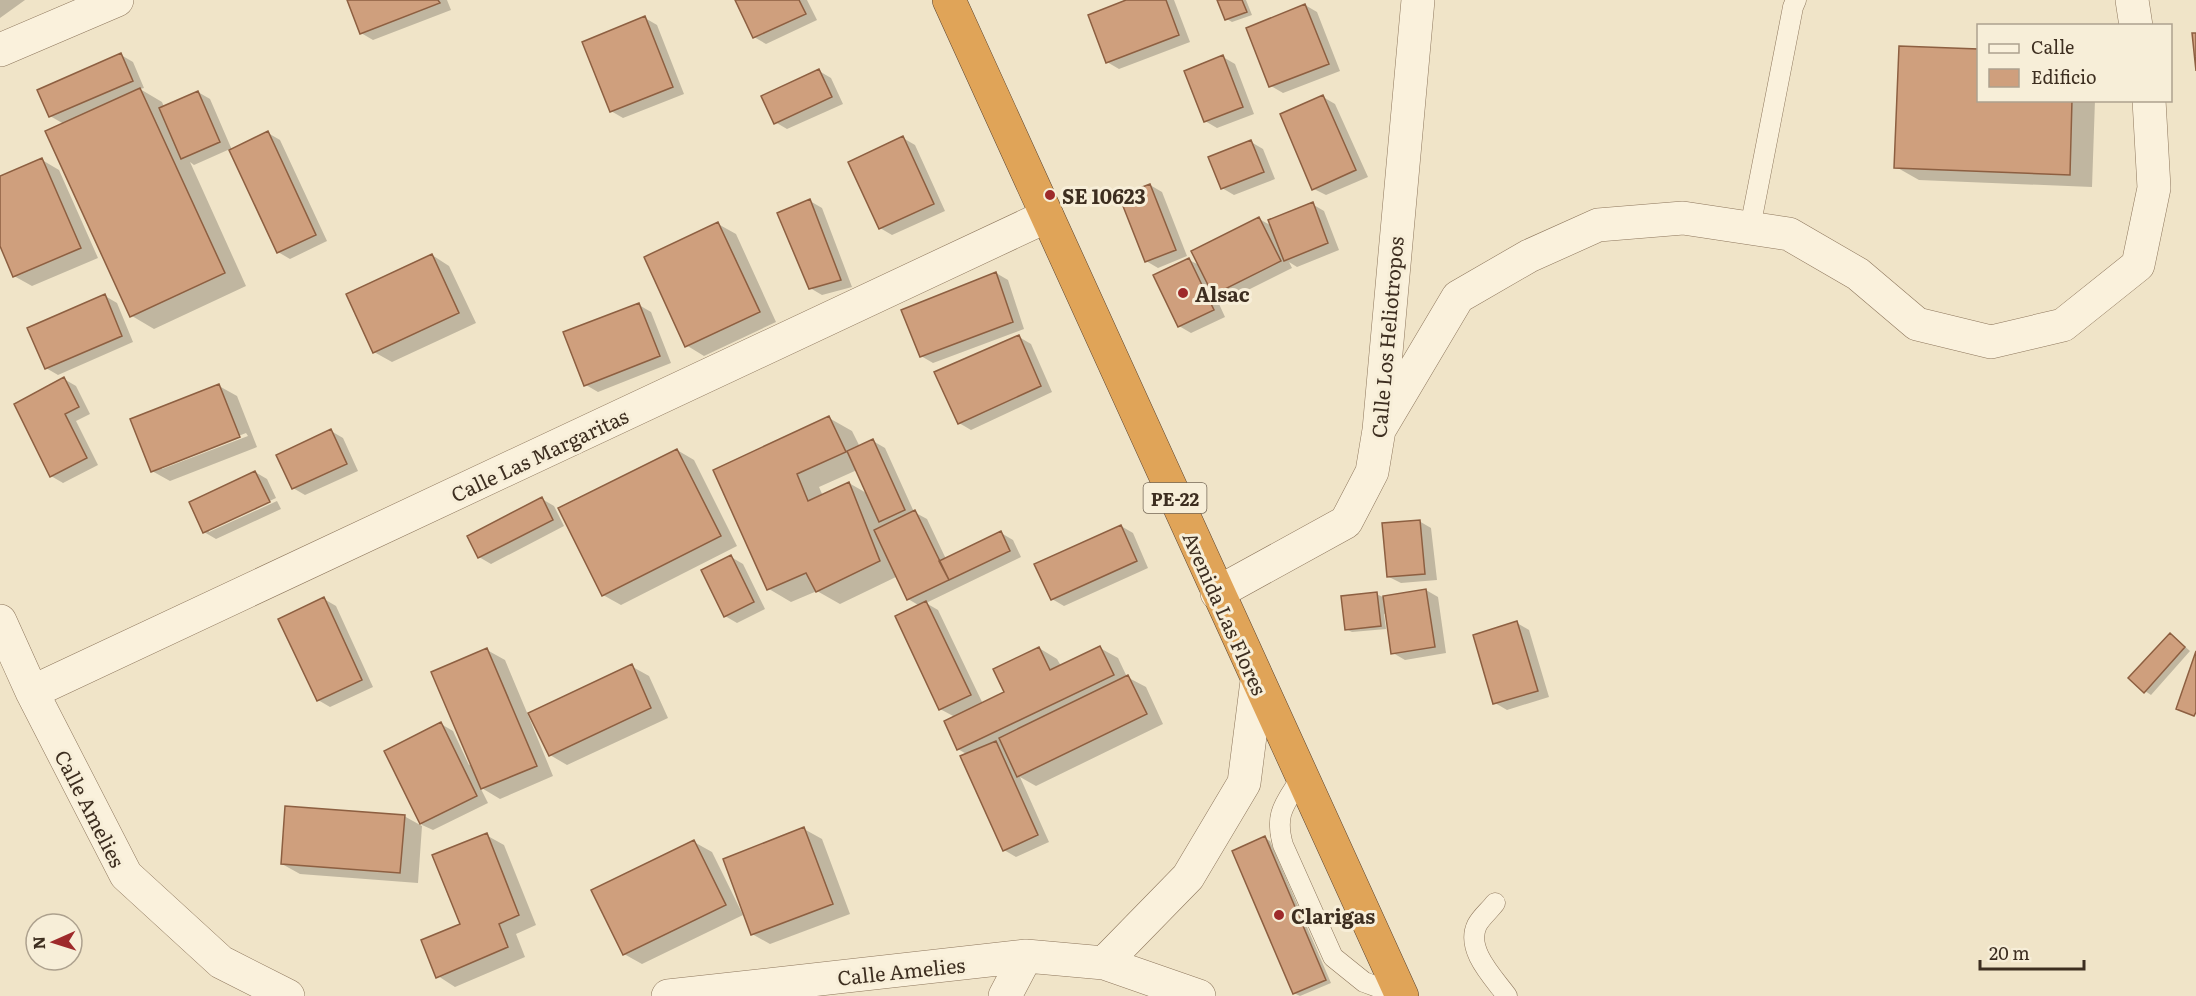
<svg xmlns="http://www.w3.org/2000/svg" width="2196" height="996" viewBox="0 0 2196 996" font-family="Literata,serif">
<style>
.shadow{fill:#0003;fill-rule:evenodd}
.building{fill:#cf9f7d;stroke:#8d5f41;stroke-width:1.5}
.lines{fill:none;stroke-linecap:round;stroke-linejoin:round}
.lane-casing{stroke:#8d765c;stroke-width:21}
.street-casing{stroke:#8d765c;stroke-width:34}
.highway-casing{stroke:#5b4430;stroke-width:34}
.lane{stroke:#faf1dc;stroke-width:20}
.street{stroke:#faf1dc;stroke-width:33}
.highway{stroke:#e0a458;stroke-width:33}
.poi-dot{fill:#9e2a2b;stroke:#f7eed8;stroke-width:2}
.labels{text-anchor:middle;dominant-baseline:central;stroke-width:6;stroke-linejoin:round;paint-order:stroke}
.shield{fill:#f7eed8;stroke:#756857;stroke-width:1.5}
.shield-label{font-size:18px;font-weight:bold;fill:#3d2e20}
.poi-label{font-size:20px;font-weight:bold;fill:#3d2e20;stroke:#f7eed8;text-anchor:start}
.street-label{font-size:20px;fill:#3d2e20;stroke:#f7eed8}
</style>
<rect width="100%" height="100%" fill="#f0e4c8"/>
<!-- shadow -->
<path class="shadow" d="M0,0h25l-25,18z
M349,0h98l4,10 -78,30 -12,-7z
M736,0h71l10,20 -51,24 -12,-7z
M1130,0h44l16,42 -71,27 -12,-7z
M1219,0h27l6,15 -20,7 -5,-3z
M1305,5l12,7 23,59 -57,22 -12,-7 -23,-58z
M645,18l12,7 27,69 -61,24 -12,-7z
M1900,48l78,3v49h117l-3,87 -173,-7 -23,-13z
M121,55l12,7 11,26 -4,1 22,13 2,5 34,-15 12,7 22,51 36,-17 12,7 47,101 -37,18 -12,-7 -48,-103 -36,16 -4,-3 56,124 -92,43 -22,-13 -68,-192 -14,-8z
M1223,57l12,7 19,50 -37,14 -12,-7z
M819,71l12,7 12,26 -56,25 -12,-7z
M1323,97l12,7 33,73 -42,18 -12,-6z
M903,138l12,7 30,66 -53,24 -12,-7z
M1251,142l12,7 12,30 -41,16 -12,-7z
M42,160l17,10 39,88 -66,28 -18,-10 -14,-34v-64z
M1150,185l12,7 25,64 -29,12 -12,-7z
M810,201l12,7 30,79 -30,8 -12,-7z
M1312,204l12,7 15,39 -42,17 -8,-5 3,6 -66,33 -12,-8 11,24 -34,16 -12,-7 10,-66 12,6 58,-47 13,7z
M718,224l18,10 40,88 -72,34 -18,-11z
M432,255l17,11 27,57 -84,39 -18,-10z
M996,273l12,7 16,49 -91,34 -12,-7z
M105,296l12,7 16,39 -75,33 -12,-7z
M639,305l12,7 20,51 -73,29 -12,-7z
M1019,337l12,7 21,48 -81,38 -12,-7z
M64,379l12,7 14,28 -14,7 22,44 -35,18 -12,-7z
M219,386l18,10 20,51 -87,34 -18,-10zM246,433l2,3 -86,33v-3z
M829,418l23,13 8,16 13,-6 12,7 29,64 13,7 19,40 55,-26 12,7 8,17 -95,46 12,7 45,94 23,-11 33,-45 18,11 4,7 39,-18 18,10 9,19 19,10 17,37 -127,62 -16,-9 29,65 -33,15 -12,-7 -36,-95 -10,-6 -3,-32 -15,-8 -20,-103 -12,-7 -10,-23 -58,28 -23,-13 -26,11 -22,-13 -54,-119zM857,470l11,24 -19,-11 -26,13 -4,-9z
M331,431l12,7 15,33 -53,24 -12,-7 -15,-32z
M677,450l17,10 43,86 -116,59 -18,-10z
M255,472l12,7 9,19 -67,31v3l68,-31 4,8 -65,30 -12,-7z
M542,499l12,7 10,20 -73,38 -12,-7z
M1419,521l12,7 6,52 -36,3 -12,-6z
M1121,526l12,7 15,35 -84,38 -12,-7z
M731,557l12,7 22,45 -28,14 -12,-7z
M1426,590l12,7 8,56 -41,7 -12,-7 -6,-40 -3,1 2,15 -34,3 -6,-3 30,-35 7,3z
M324,599l12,7 37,81 -43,20 -12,-7z
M1517,623l12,7 20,67 -42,13 -12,-7z
M2175,638l15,13 -39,44 -6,-4z
M487,650l18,10 23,55 103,-49 18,10 19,42 -101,47 -17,-10 -20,-41 -2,1 25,61 -53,23 -20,-12 8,16 -55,27 -11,-5 -36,-74 55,-27 12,7 16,34 3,-1z
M404,816l18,10 -4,57 -118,-9 -18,-10z
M804,829l18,10 28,75 -80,30 -18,-10z
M486,835l18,10 32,80 -20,9 9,23 -70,30 -17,-11 24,-51z
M1265,838l5,3 61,142 -31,13 -6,-3z
M694,842l18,10 31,63 -101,49 -18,-10z"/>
<!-- building -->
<path class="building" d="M347,0h91l2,3 -80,31z
M735,0h64l7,14 -53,24z
M1126,0h40l13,35 -73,28 -18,-48z
M1217,0h25l5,12 -22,8z
M1305,4l24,60 -60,23 -23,-59z
M645,16l28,71 -63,25 -28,-70z
M2192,33h4v38z
M1899,46l79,3v51h94l-2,75 -176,-7z
M121,53l12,28 -84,36 -12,-27z
M1223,55l20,52 -39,15 -20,-51z
M819,69l13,28 -58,27 -13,-28z
M140,88l85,185 -95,44 -85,-186z
M198,91l22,51 -39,17 -22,-51z
M1323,95l33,75 -44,20 -32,-76z
M268,131l48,104 -39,18 -48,-103z
M903,136l31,68 -55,25 -31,-67z
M1251,140l13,32 -43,17 -13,-32z
M42,158l39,90 -68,29 -13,-31v-70z
M1150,184l26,66 -31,12 -26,-66z
M810,199l31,81 -32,9 -32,-76z
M1313,202l15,41 -44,18 -16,-41z
M1259,217l22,44 -68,34 -22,-44z
M718,222l42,90 -75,35 -41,-90z
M432,254l27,59 -86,40 -27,-59z
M1189,258l25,52 -36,17 -25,-52z
M996,272l17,50 -93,35 -19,-47z
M105,294l17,42 -77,33 -18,-41z
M639,303l21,53 -76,30 -21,-54z
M1019,335l22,51 -83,38 -24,-52z
M64,377l15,30 -14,7 22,44 -37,19 -36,-73z
M219,384l21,53 -89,35 -21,-53z
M829,416l17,36 -49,22 11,27 41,-19 31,79 -64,31 -10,-19 -39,17 -54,-120z
M331,429l16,35 -55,25 -16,-34z
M873,439l32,71 -26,12 -32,-71z
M677,449l44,87 -119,60 -44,-88z
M255,471l15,31 -67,31 -14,-31z
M542,497l11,23 -75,38 -11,-22z
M915,510l34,70 -42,20 -33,-70z
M1420,520l5,54 -38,3 -5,-54z
M1121,525l16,36 -86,39 -17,-36z
M1001,531l9,20 -61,29 -10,-19z
M731,555l23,47 -30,15 -23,-47z
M1426,589l9,58 -44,7 -8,-58z
M1377,592l4,34 -36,4 -4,-34z
M324,597l38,83 -45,21 -39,-82z
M926,601l45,94 -32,15 -44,-94z
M1517,621l21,70 -45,13 -20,-69z
M2170,633l15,14 -41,46 -16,-15z
M1100,646l14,29 -157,75 -13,-29 60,-29 -11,-23 46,-22 11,23z
M487,648l50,118 -56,23 -50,-117z
M2196,651v61l-2,4 -18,-7z
M632,664l19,44 -102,48 -21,-43z
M1128,675l19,39 -130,63 -18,-39z
M441,722l36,74 -57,28 -36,-73z
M996,741l42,94 -35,16 -43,-95z
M285,806l120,9 -5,58 -119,-9z
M804,827l29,77 -82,31 -28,-76z
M487,833l32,82 -20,9 9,23 -72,31 -15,-38 39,-16 -28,-69z
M1265,836l61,144 -33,14 -61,-143z
M694,840l32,65 -103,50 -32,-65z"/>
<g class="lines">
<defs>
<path id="lane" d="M1750,228l43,-221 3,-7
M1301,778c-16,26 -27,35 -18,67l50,112 31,25 38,14
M1495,903c-5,7 -14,14 -18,22 -12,25 17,53 30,71"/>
<path id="street" d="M2132,0l4,26
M0,50l117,-50
M1379,430l79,-133 71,-41 69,-31 85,-7 106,16 69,40 59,50 74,18 72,-17 75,-60 16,-77 -5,-88
M1217,593l129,-71 26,-50 7,-42 39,-430
M0,621l32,71 94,183 95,87 67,34
M32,692l1015,-476
M1104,963l95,33
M668,996l358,-40 78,7 84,-86 56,-94 13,-102
M1005,996l21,-40"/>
<path id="highway" d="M949,0l453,996"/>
</defs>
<!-- lane casing -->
<use href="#lane" class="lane-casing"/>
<!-- street casing -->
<use href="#street" class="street-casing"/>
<!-- highway casing -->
<use href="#highway" class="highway-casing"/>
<!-- lane -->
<use href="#lane" class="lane"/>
<!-- street -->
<use href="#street" class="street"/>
<!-- highway -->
<use href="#highway" class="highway"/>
</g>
<!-- markers -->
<g class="poi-dot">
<circle cx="1050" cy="195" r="6"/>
<circle cx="1183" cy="293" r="6"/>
<circle cx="1279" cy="915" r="6"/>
</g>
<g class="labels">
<!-- shield labels -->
<rect class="shield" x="1143.5" y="483" width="63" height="30" rx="4.5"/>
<g class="shield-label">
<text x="1175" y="498">PE-22</text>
</g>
<!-- poi labels -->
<g class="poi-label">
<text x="1062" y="195">SE 10623</text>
<text x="1195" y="293">Alsac</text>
<text x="1291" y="915">Clarigas</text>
</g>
<!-- street labels -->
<g class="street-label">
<text transform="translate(1386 337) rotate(-85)">Calle Los Heliotropos</text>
<text transform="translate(539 454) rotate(-25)">Calle Las Margaritas</text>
<text transform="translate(1226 613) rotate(66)">Avenida Las Flores</text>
<text transform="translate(91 808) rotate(63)">Calle Amelies</text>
<text transform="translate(901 970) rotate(-6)">Calle Amelies</text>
</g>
</g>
<!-- legend -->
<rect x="1977" y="24" width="195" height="78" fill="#f7eed8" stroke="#ada18e" stroke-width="1.5"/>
<rect x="1989" y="44" width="30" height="9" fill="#faf1dc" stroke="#ada18e" stroke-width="1.5"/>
<text x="2031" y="54" font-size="18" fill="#3d2e20">Calle</text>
<rect x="1989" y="69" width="30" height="18" fill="#cf9f7d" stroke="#ada18e" stroke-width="1.5"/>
<text x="2031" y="84" font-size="18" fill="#3d2e20">Edificio</text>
<!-- north arrow -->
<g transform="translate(54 942) rotate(267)"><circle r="28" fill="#f7eed8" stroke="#ada18e" stroke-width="1.5"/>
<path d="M0-4.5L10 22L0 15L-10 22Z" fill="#9e2a2b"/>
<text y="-9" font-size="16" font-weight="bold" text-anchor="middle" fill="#3d2e20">N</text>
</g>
<!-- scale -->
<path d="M1980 960v9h104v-9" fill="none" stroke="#3d2e20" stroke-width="3"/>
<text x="1989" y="960" font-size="18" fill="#3d2e20" stroke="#f7eed8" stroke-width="4.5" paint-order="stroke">20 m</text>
</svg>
